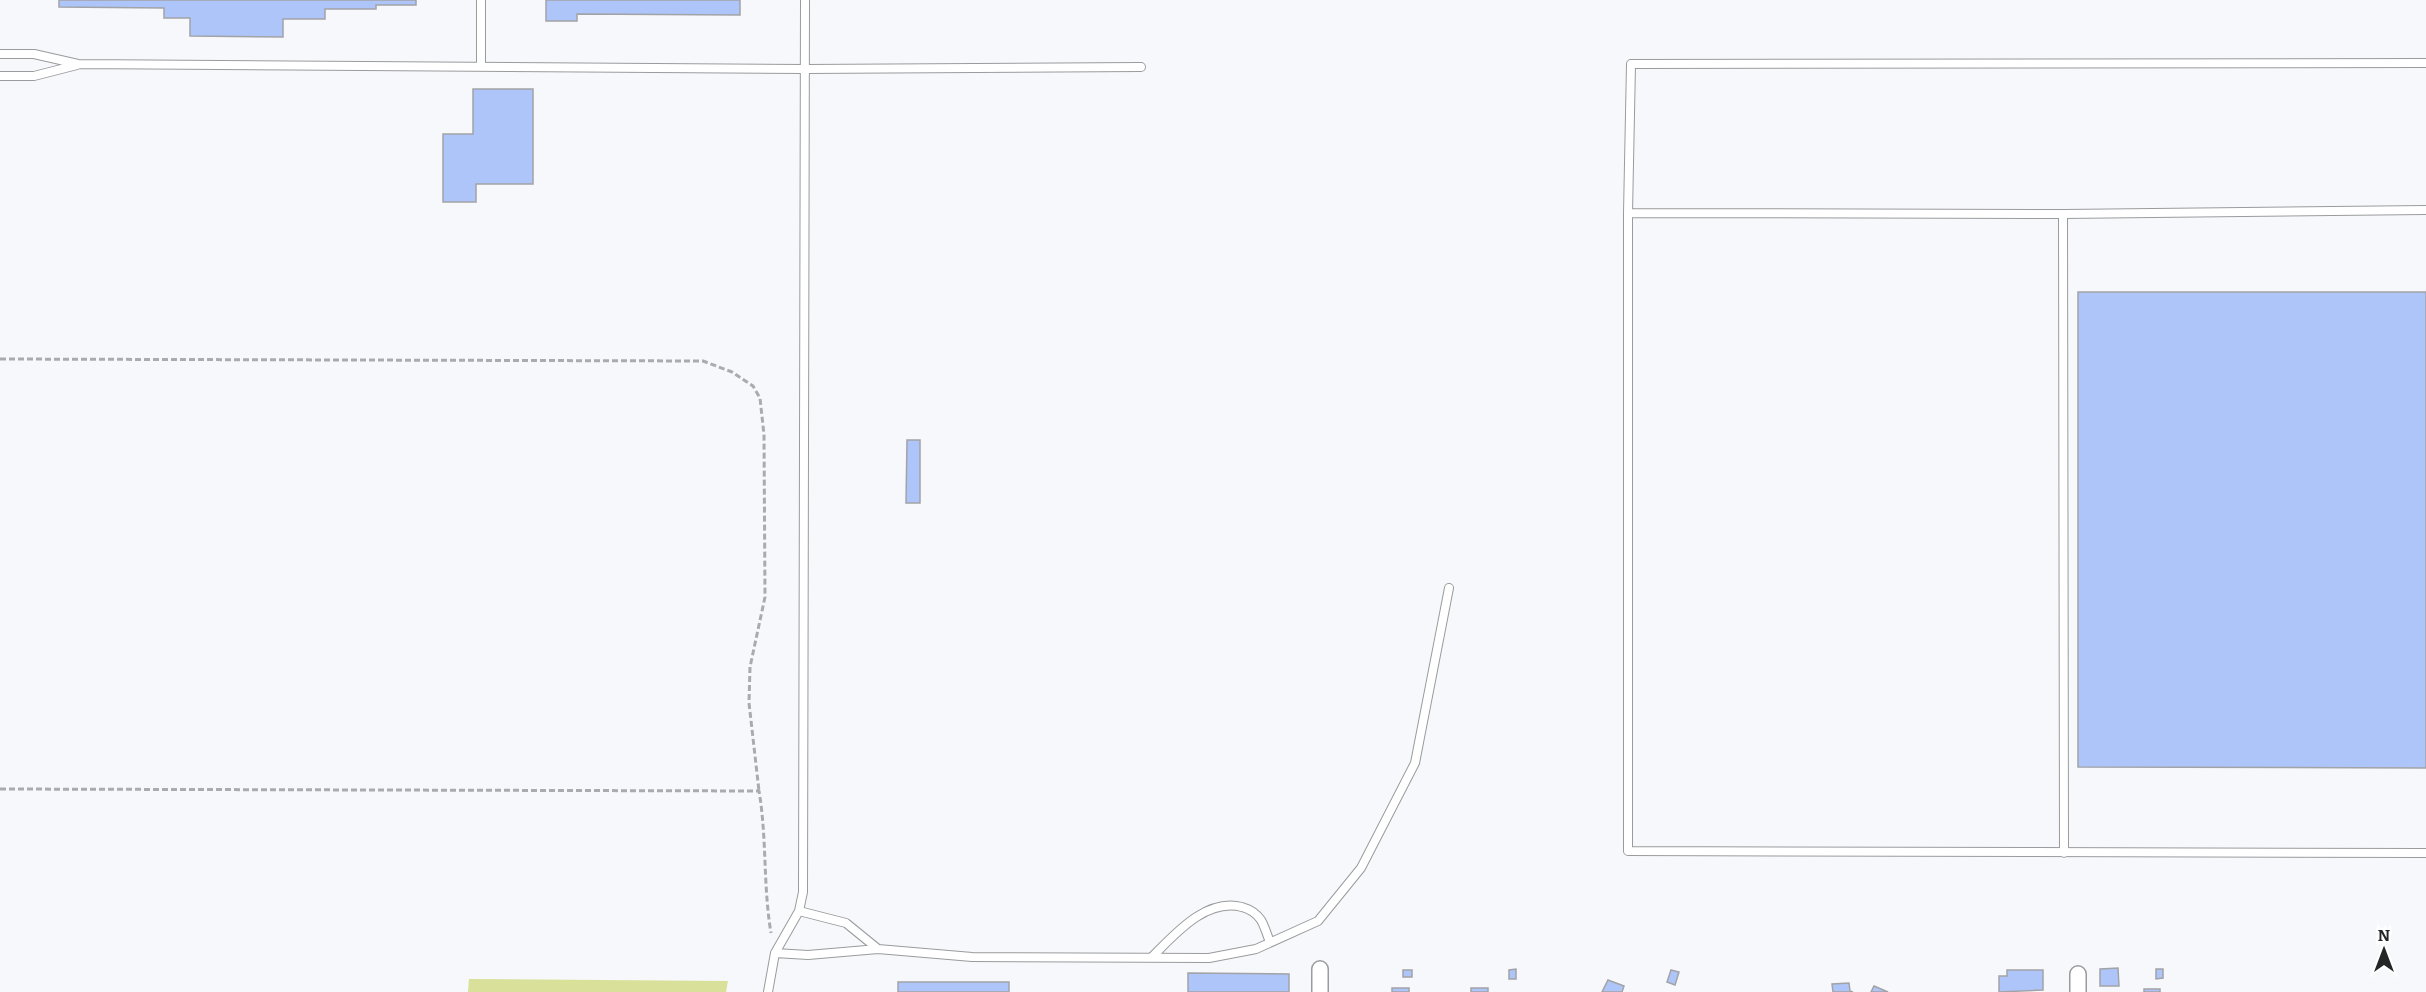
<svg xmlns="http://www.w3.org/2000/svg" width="2426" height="992" viewBox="0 0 2426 992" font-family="Bitter,serif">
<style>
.green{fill:#d9e09a}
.building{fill:#adc5f8;stroke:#a2a3a6;stroke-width:1.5}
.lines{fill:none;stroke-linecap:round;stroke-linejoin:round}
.lane-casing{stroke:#999b9d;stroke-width:10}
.street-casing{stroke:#999b9d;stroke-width:18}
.path{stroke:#aaabae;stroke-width:3;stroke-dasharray:6 3;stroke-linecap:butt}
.lane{stroke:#fff;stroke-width:8}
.street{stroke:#fff;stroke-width:15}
</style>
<rect width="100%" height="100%" fill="#f7f8fb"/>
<!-- green -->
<path class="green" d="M469,979l259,2 -2,11h-258z"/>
<!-- building -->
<path class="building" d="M59,0h357v5h-40v4h-51v10h-42v18l-93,-1v-18h-26v-10l-105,-1z
M546,0h194v15l-163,-1v7h-31z
M473,89h60v95h-57v18h-33v-68h30z
M2078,292h348v476l-348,-1z
M907,440h13v63h-14z
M2118,968l1,18h-19v-17z
M1516,969v10h-7v-9z
M2156,969h7v9l-7,1z
M1403,970h9v7h-9z
M1671,970l8,2 -4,13 -8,-3z
M2007,970h36v20l-44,2v-16h8z
M1188,973l101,1v18h-101z
M1608,980l16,6 -2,6h-20z
M898,982h111v10h-111z
M1849,983l1,8 3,1h-20l-1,-8z
M1874,986l14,6h-17z
M1392,988h17v4h-17z
M1471,988h17v4h-17z
M2144,989h16v3h-16z"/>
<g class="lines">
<defs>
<path id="lane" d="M481,0v67
M0,54h34l44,10 727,5 336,-2
M0,76h34l43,-11
M2426,210l-363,4 -435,-1v638l798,2
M1628,213l3,-149 795,-1
M2063,214l1,639
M799,911l47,12 32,26
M775,953l33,2 70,-6 94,8 237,1 47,-9 62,-28 43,-53 54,-105 34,-175
M1152,957c24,-24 54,-59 90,-50 7,2 15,7 19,13 4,7 6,15 9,22
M768,992l7,-39 24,-42 4,-19 2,-892"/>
<path id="street" d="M1320,969v23
M2078,992v-18"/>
</defs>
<!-- lane casing -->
<use href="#lane" class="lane-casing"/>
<!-- street casing -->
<use href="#street" class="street-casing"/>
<!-- path -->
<path class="path" d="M0,359l703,2 29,11 21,14 7,12 4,37 1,162 -15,70 -1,36 10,88
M0,789l759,2c8,47 4,95 12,142"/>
<!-- lane -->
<use href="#lane" class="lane"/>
<!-- street -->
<use href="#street" class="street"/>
</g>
<!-- north arrow -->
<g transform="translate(2384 950)" stroke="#ffffff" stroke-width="4.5" paint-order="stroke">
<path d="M0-4.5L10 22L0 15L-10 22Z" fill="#242526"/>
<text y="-9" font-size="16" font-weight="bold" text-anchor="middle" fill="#242526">N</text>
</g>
</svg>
